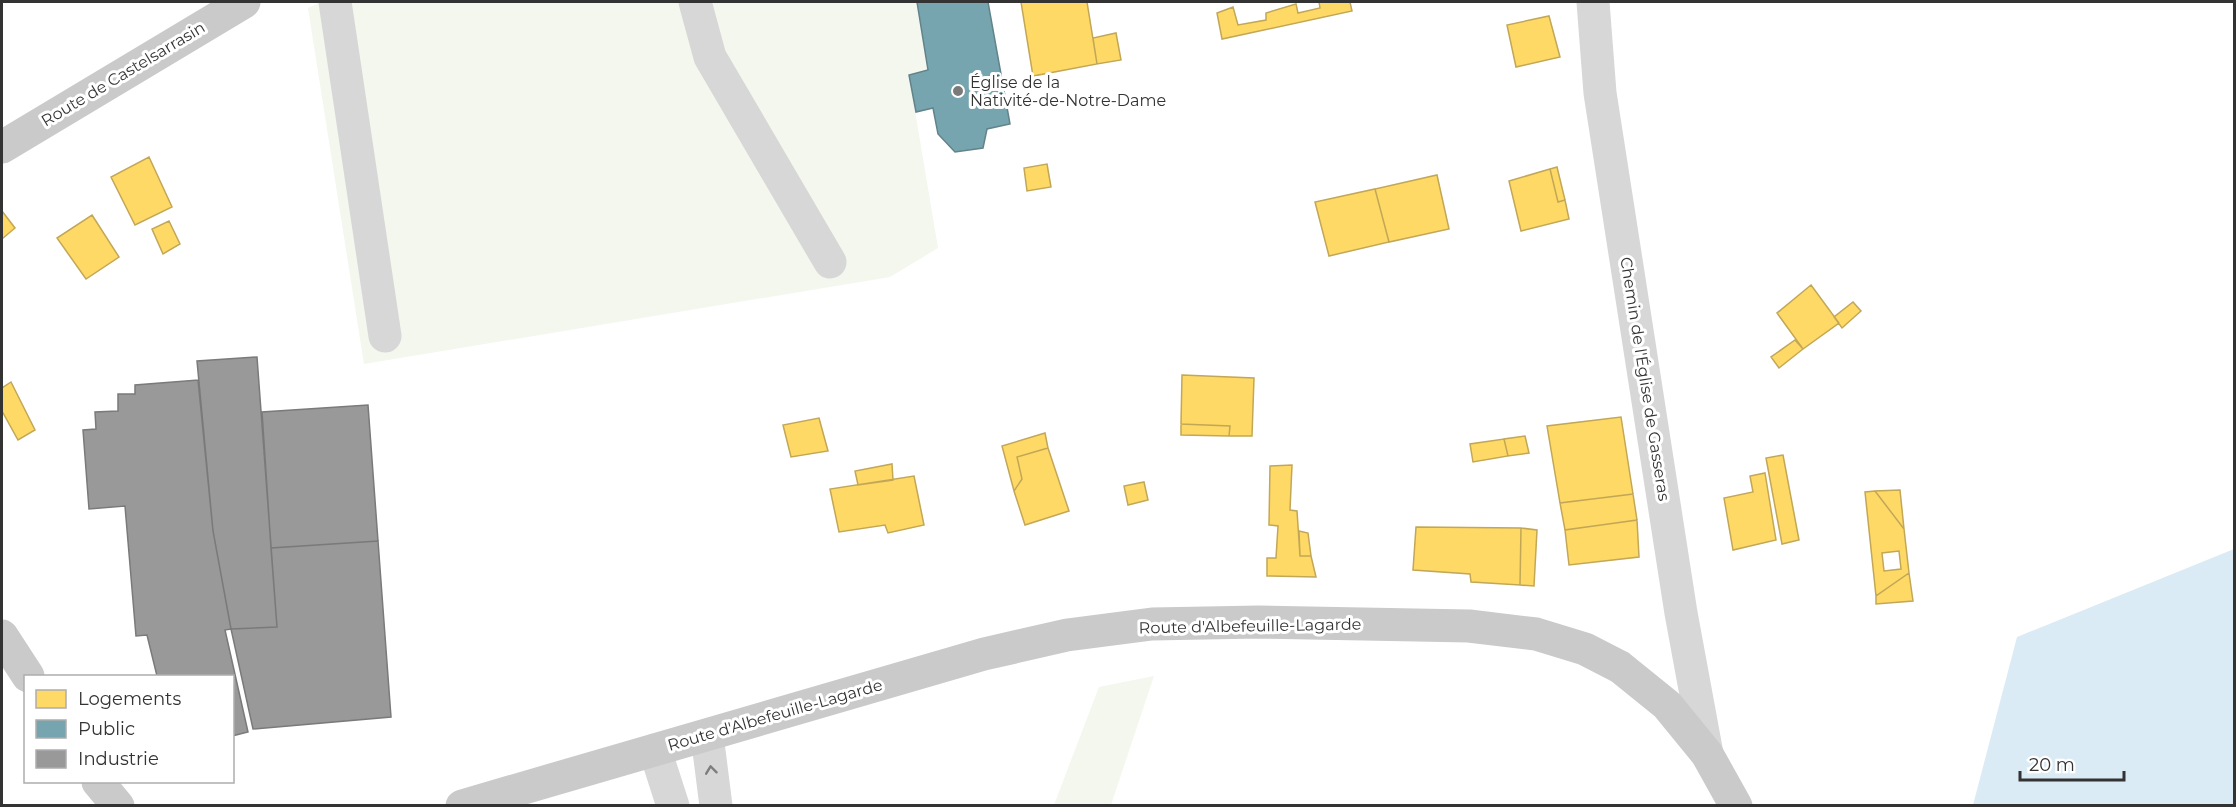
<svg xmlns="http://www.w3.org/2000/svg" width="2236" height="807" viewBox="0 0 2236 807" font-family="Montserrat,sans-serif">
<style>
.green{fill:#f3f7ee}
.water{fill:#dbebf5}
.homes{fill:#ffd966;stroke:#c2a757;stroke-width:1.5;fill-rule:evenodd}
.public{fill:#76a5af;stroke:#62838a;stroke-width:1.5}
.industry{fill:#999;stroke:#7a7a7a;stroke-width:1.5}
.lines{fill:none;stroke-linecap:round;stroke-linejoin:round}
.minor{stroke:#d7d7d7;stroke-width:33}
.major{stroke:#cacaca;stroke-width:33}
.oneway{stroke:#7d7d7d}
.poi-dot{fill:#7a7a7a;stroke:#fff;stroke-width:2}
.labels{text-anchor:middle;dominant-baseline:central;stroke-width:6;stroke-linejoin:round;paint-order:stroke}
.street-label{font-size:16px;fill:#333;stroke:#fff}
.poi-label{font-size:16px;fill:#333;stroke:#fff;text-anchor:start}
</style>
<rect width="100%" height="100%" fill="#fff"/>
<!-- green -->
<path class="green" d="M321,2h596l11,68 -19,5 29,173 -48,29 -526,87 -56,-356z
M1154,676l-43,129h-57l45,-118z"/>
<!-- water -->
<path class="water" d="M2234,549v256h-261l44,-168z"/>
<!-- homes -->
<path class="homes" d="M1021,2h66l10,62 -64,12z
M1319,2h31l2,9 -130,28 -5,-26 16,-6 5,18 28,-5v-7l30,-9 2,9 22,-5z
M1549,16l11,41 -44,10 -9,-42z
M1116,33l5,27 -24,4 -4,-26z
M149,157l23,50 -37,18 -24,-48z
M1047,164l4,23 -24,4 -3,-23z
M1557,167l8,33 -7,2 -8,-33z
M1550,169l8,33 7,-2 4,19 -48,12 -12,-50z
M1437,175l12,54 -60,13 -14,-53z
M1375,189l14,53 -60,14 -14,-54z
M2,211l13,17 -13,11z
M92,215l27,42 -33,22 -29,-41z
M169,221l11,23 -17,10 -11,-25z
M1811,285l28,38 -36,26 -26,-36z
M1853,302l8,9 -19,17 -8,-11z
M1795,340l8,9 -24,19 -8,-11z
M1182,375l72,3 -2,58h-23l1,-10 -49,-2z
M11,382l24,48 -17,10 -16,-29v-23z
M1621,417l12,77 -73,9 -13,-77z
M819,418l9,33 -37,6 -8,-32z
M1181,424l49,2 -1,10 -48,-1z
M1045,433l3,15 -31,9 5,22 -8,12 -12,-45z
M1525,436l4,17 -21,3 -4,-17z
M1504,439l4,17 -35,6 -3,-18z
M1048,448l21,63 -44,14 -11,-34 8,-12 -5,-22z
M1783,455l16,85 -17,4 -16,-86z
M892,464l1,16 -35,5 -3,-14z
M1292,465l-2,45 7,1 3,45h11l5,21 -49,-1v-18h9l2,-32 -9,-1 1,-59z
M1765,473l11,67 -43,10 -9,-52 29,-6 -3,-16z
M914,476l10,49 -36,8 -3,-8 -46,7 -9,-43z
M1144,482l4,18 -20,5 -4,-19z
M1900,490l4,39 -29,-38z
M1875,491l29,38 5,44 -33,23 -11,-104zM1899,551l2,18 -17,2 -2,-18z
M1633,494l4,26 -72,10 -5,-27z
M1637,520l2,37 -70,8 -4,-35z
M1416,527l105,1 -1,57 -49,-3 -1,-8 -57,-4z
M1521,528l16,2 -3,56 -14,-1z
M1299,531l9,2 3,23h-11z
M1909,573l4,28 -37,3v-8z"/>
<!-- public -->
<path class="public" d="M917,2h71l22,122 -23,5 -4,19 -28,4 -17,-18 -5,-26 -17,4 -7,-37 19,-5z"/>
<!-- industry -->
<path class="industry" d="M257,357l20,270 -46,2 -18,-98 -16,-170z
M198,380l15,151 18,98 -6,1 23,102 -16,4v-60h-75l-10,-41 -11,1 -11,-130 -36,3 -6,-79 13,-1 -1,-17 23,-1v-17h17v-9z
M368,405l10,136 -107,7 -9,-136z
M378,541l13,176 -138,12 -22,-100 46,-2 -6,-79z"/>
<g class="lines">
<!-- minor -->
<path class="minor" d="M335,2l50,334
M695,2l15,55 120,205
M1593,2l7,91 81,520 26,141
M707,735l9,71
M655,750l18,56"/>
<!-- major -->
<path class="major" d="M2,147l242,-145
M2,636l26,40
M98,782l20,24
M462,806l522,-152 83,-19 85,-11 107,-2 210,4 67,8 49,15 35,18 47,38 40,49 29,52"/>
</g>
<!-- one-way arrows -->
<defs><path id="oneway-chevron" d="M-2-3.5L2.5 0L-2 3.5" fill="none" stroke-width="1.6" stroke-linecap="round" stroke-linejoin="round" transform="scale(1.5)"/></defs>
<use class="oneway" href="#oneway-chevron" transform="translate(711 770) rotate(-97)"/>
<!-- markers -->
<circle class="poi-dot" cx="958" cy="91" r="6"/>
<g class="labels">
<!-- street labels -->
<g class="street-label">
<text transform="translate(123 74) rotate(-31)">Route de Castelsarrasin</text>
<text transform="translate(1645 379) rotate(81)">Chemin de l'Église de Gasseras</text>
<text transform="translate(1250 626) rotate(-1)">Route d'Albefeuille-Lagarde</text>
<text transform="translate(775 715) rotate(-16)">Route d'Albefeuille-Lagarde</text>
</g>
<!-- poi labels -->
<g class="poi-label">
<text x="970" y="82">Église de la<tspan x="970" dy="18">Nativité-de-Notre-Dame</tspan></text>
</g>
</g>
<!-- border -->
<rect width="2236" height="807" fill="none" stroke="#333333" stroke-width="6"/>
<!-- legend -->
<rect x="24" y="675" width="210" height="108" fill="#ffffff" stroke="#adadad" stroke-width="1.5"/>
<rect x="36" y="690" width="30" height="18" fill="#ffd966" stroke="#adadad" stroke-width="1.5"/>
<text x="78" y="705" font-size="18" fill="#333333">Logements</text>
<rect x="36" y="720" width="30" height="18" fill="#76a5af" stroke="#adadad" stroke-width="1.5"/>
<text x="78" y="735" font-size="18" fill="#333333">Public</text>
<rect x="36" y="750" width="30" height="18" fill="#999999" stroke="#adadad" stroke-width="1.5"/>
<text x="78" y="765" font-size="18" fill="#333333">Industrie</text>
<!-- scale -->
<path d="M2020 771v9h104v-9" fill="none" stroke="#333333" stroke-width="3"/>
<text x="2029" y="771" font-size="18" fill="#333333" stroke="#ffffff" stroke-width="4.5" paint-order="stroke">20 m</text>
</svg>
